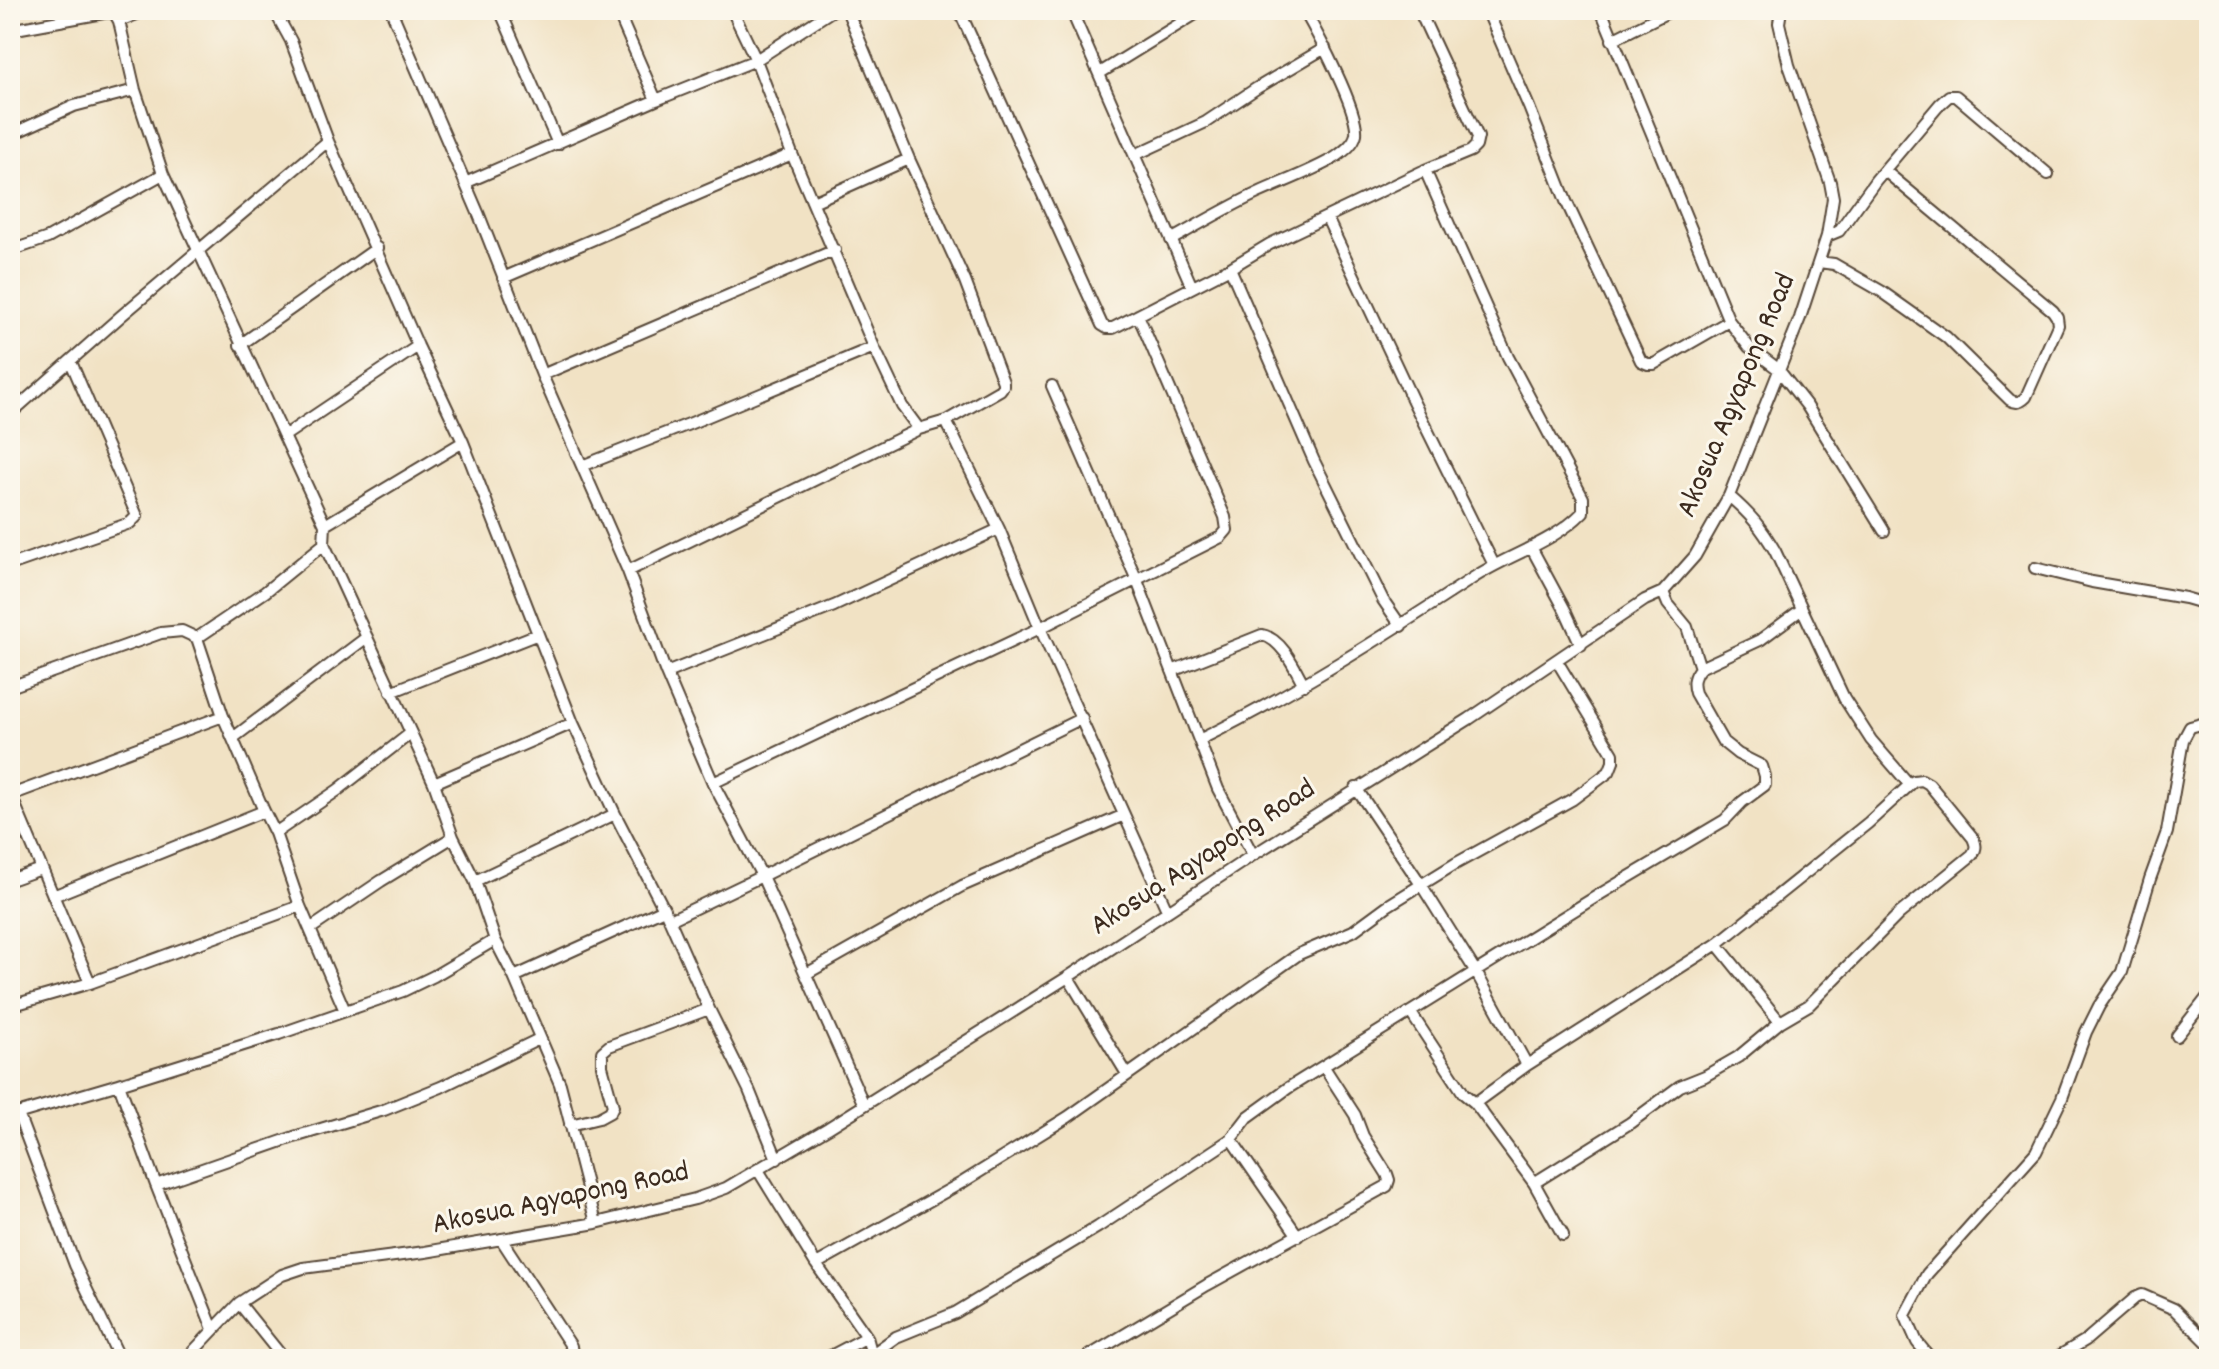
<svg xmlns="http://www.w3.org/2000/svg" width="2219" height="1369" viewBox="0 0 2219 1369" font-family="Dekko,sans-serif">
<style>
.lines{fill:none;stroke-linecap:round;stroke-linejoin:round}
.minor-casing{stroke:#564637;stroke-width:14}
.minor{stroke:#fff;stroke-width:10}
.labels{text-anchor:middle;dominant-baseline:central;stroke-width:6;stroke-linejoin:round;paint-order:stroke}
.street-label{font-size:30px;fill:#3b2a1e;stroke:#fbf7ec}
</style>
<rect width="100%" height="100%" fill="#fbf7ec"/>
<filter id="ink" filterUnits="userSpaceOnUse"><feTurbulence type="fractalNoise" baseFrequency=".0125" numOctaves="2"/><feDisplacementMap in="SourceGraphic" scale="16" xChannelSelector="R" yChannelSelector="G"/><feConvolveMatrix kernelMatrix="1 2 1 2 8 2 1 2 1" color-interpolation-filters="sRGB"/></filter>
<filter id="wash" filterUnits="userSpaceOnUse"><feTurbulence type="fractalNoise" baseFrequency=".006" numOctaves="4" result="noise"/><feDisplacementMap in="SourceGraphic" scale="32" xChannelSelector="R" yChannelSelector="G"/><feGaussianBlur stdDeviation="1.8" result="paint"/><feColorMatrix in="noise" values="0 0 0 0 0 0 0 0 0 0 0 0 0 0 0 0 0 1.4 0 .05"/><feComposite in="paint" operator="in"/></filter>
<g filter="url(#wash)">
<rect width="100%" height="100%" fill="#f1e2c4"/>
</g>
<g filter="url(#ink)">
<g class="lines">
<defs>
<path id="minor" d="M274,10l17,31 37,100 90,205 45,96 75,192
M391,10l88,205 63,160 86,196 38,102 47,110 49,93 320,-158
M500,10l58,134
M617,10l39,90
M732,10l24,50 36,94 82,193 28,59 17,23 27,-8 53,108 41,99 127,282
M847,10l62,149 56,122 38,101v4l-3,4 -54,31
M959,10l143,315 5,3h6l117,-60 40,-24 155,-74 46,-19 5,-5 2,-9 -59,-127
M1071,10l121,277
M1487,10l42,97 37,94 75,160 7,3h6l75,-43
M1601,10l128,311 20,26 29,22 29,37 77,125
M119,21l28,-11
M10,30l99,-18 6,2 4,7 16,69 28,84 162,351 -1,19 110,239 19,54 22,44 20,59 19,37 46,107 36,139
M1612,40l60,-30
M1100,73l102,-63
M10,135l64,-29 61,-16
M1135,155l71,-33 51,-34 68,-40
M465,183l191,-83 100,-40 77,-50
M813,202l96,-43
M1327,218l86,183 81,164
M1827,236l12,-5 37,-51 64,-76 9,-8h7l92,78
M1171,240c28,-16 57,-33 87,-47 24,-11 55,-22 78,-36 8,-6 18,-13 20,-23 3,-23 -39,-101 -52,-124
M10,251l38,-13 115,-64
M1819,262l15,2 47,27 65,46 64,63c7,4 11,2 16,-3l32,-72 -1,-8 -4,-6 -168,-140
M1230,268l84,193 69,139 18,26
M503,278l289,-124
M240,345l137,-97
M542,375l293,-125
M1052,386l84,192 82,211 35,66
M10,414l111,-98 207,-175
M284,436l134,-90
M582,466l107,-42 185,-77
M1729,496c21,18 32,31 46,55l69,147 27,42 38,44
M325,525l138,-83
M1531,547l34,63 16,35
M10,565l120,-42 7,-7 -66,-154
M2035,568l57,14 93,16 24,7
M628,571l291,-142
M1663,592l5,12 19,23 13,41
M197,638l68,-46 59,-48
M1172,671l90,-36c20,4 33,33 42,50
M666,673l168,-67 165,-77
M10,687l151,-54 21,-2 15,7 26,78 41,95 11,22 25,73 45,105
M391,692l147,-58 35,89 42,91 49,95 -150,68
M233,738l134,-101
M1199,740c96,-47 185,-104 274,-162 36,-24 79,-34 110,-66v-14l-75,-141 -83,-187
M434,783l139,-60
M713,783l327,-155 181,-91 6,-7 -2,-13 -87,-202
M1356,788l66,98 54,86 51,93
M10,793l80,190
M11,795l212,-79
M275,833l63,-43 73,-57
M10,880l31,-11
M475,881l140,-67
M53,896l211,-85
M667,914l42,95 40,81 28,69
M670,920l92,-44 102,229
M310,929l71,-48 72,-44
M806,974l156,-88 162,-71
M1068,977l59,97
M10,1006l80,-23 210,-77
M1411,1013l53,81 11,9 59,80 29,52
M2177,1036l32,-41
M119,1084l160,-50 124,-43 31,-15 61,-36
M1475,1103l52,-38 190,-121 151,-121 46,-42 8,-1 7,4 44,54c3,7 4,10 -1,17l-73,59 -90,91 -29,17 -63,-78
M18,1114l57,151 45,94
M10,1116l109,-32 37,101 57,144
M570,1125l29,-7 11,-6 3,-6 -11,-40v-14l7,-6 100,-37
M1231,1139l67,97
M758,1170l58,94 51,73 6,22
M1534,1183l96,-60 50,-37 25,-10 33,-19 42,-35
M156,1185l138,-48 90,-27 57,-23 98,-48
M501,1239l70,107 1,8 -4,5
M816,1264l147,-82 105,-65 231,-163 54,-23 34,-25 68,-42 118,-65 36,-27 4,-10v-8l-56,-93
M239,1303l45,56
M871,1355l25,-18 59,-24 143,-86 133,-88 17,-22 40,-29 314,-195 123,-73 17,-18 23,-17v-9l-3,-10 -24,-12 -15,-12 -28,-49c-3,-10 -2,-17 5,-25l60,-28 42,-31
M186,1359l53,-56 43,-28 21,-7 122,-16 171,-29 99,-24 31,-11 102,-60 240,-151 185,-122 216,-136 176,-119 18,-8 32,-36 34,-60 71,-178 27,-82 6,-38 -3,-16 -41,-117 -10,-42 2,-13
M825,1359l42,-22
M1084,1359l123,-74 180,-99 2,-6 -2,-6 -24,-38 -8,-21 -31,-48
M1931,1359l-14,-17 -12,-27 22,-41 109,-122 26,-54 24,-66 13,-26 23,-34 28,-93 17,-47 16,-92 7,-13 19,-5
M2054,1359l32,-19 49,-42 7,-3 32,14 35,35"/>
</defs>
<!-- minor casing -->
<use href="#minor" class="minor-casing"/>
<!-- minor -->
<use href="#minor" class="minor"/>
</g>
</g>
<g class="labels">
<!-- street labels -->
<g class="street-label">
<text transform="translate(1738 396) rotate(-67)">Akosua Agyapong Road</text>
<text transform="translate(1204 859) rotate(-33)">Akosua Agyapong Road</text>
<text transform="translate(561 1200) rotate(-12)">Akosua Agyapong Road</text>
</g>
</g>
<!-- margin -->
<rect width="2219" height="1369" fill="none" stroke="#fbf7ec" stroke-width="40"/>
</svg>
